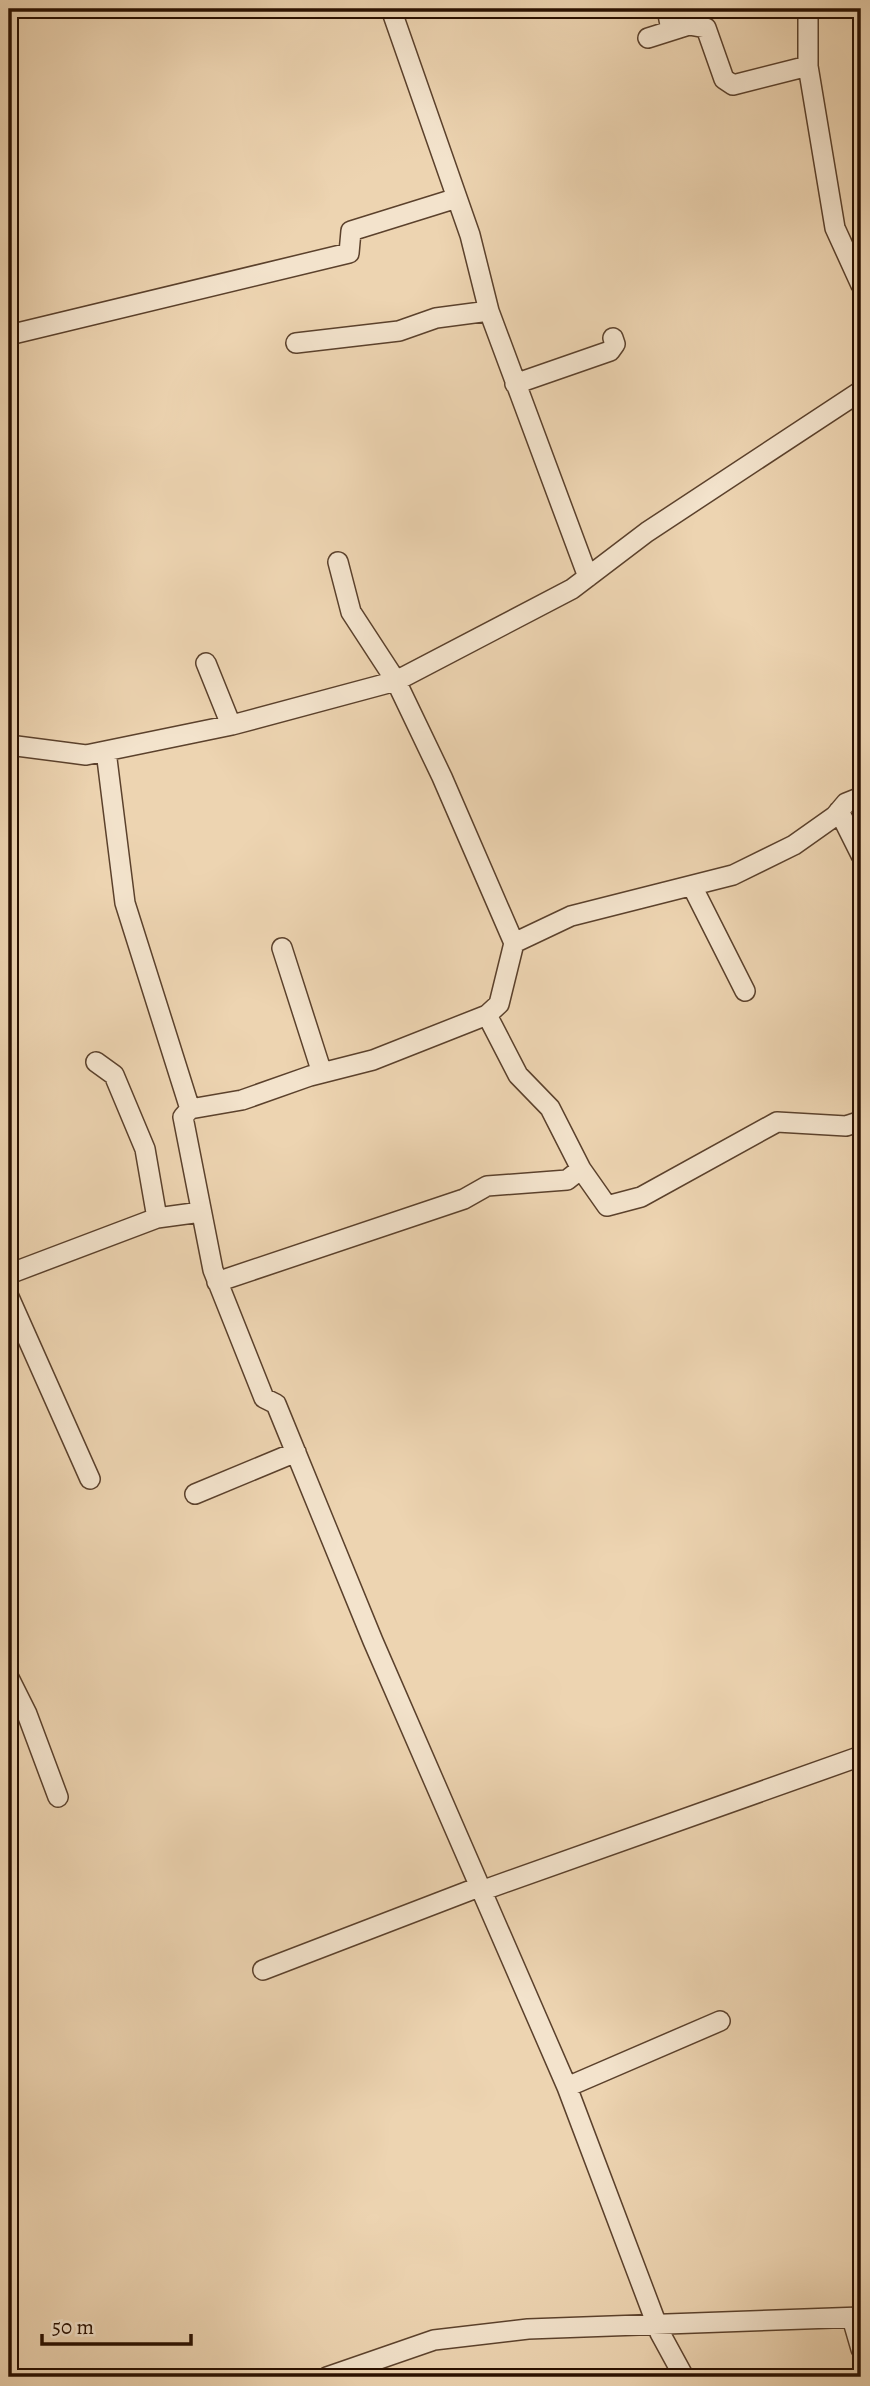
<svg xmlns="http://www.w3.org/2000/svg" width="870" height="2386" viewBox="0 0 870 2386" font-family="Alegreya,serif">
<style>
.lines{fill:none;stroke-linecap:round;stroke-linejoin:round}
.street-casing{stroke:#5b412c;stroke-width:22}
.street{stroke:#f3e3cc;stroke-width:19}
</style>
<rect width="100%" height="100%" fill="#edd4b1"/>
<filter id="stains"><feTurbulence type="fractalNoise" baseFrequency=".00286" numOctaves="4"/><feColorMatrix values="0 0 0 0 .2 0 0 0 0 .09 0 0 0 0 .02 0 0 0 .5 -.17"/></filter>
<radialGradient id="worn" r=".72"><stop offset=".6" stop-color="#630" stop-opacity="0"/><stop offset="1" stop-color="#630" stop-opacity=".3"/></radialGradient>
<g class="lines">
<defs>
<path id="street" d="M391,9l79,226 19,76
M667,9l4,21
M808,9v57l27,162 26,57
M648,38l41,-13 17,3 18,51 9,6 75,-19
M9,335l340,-82 2,-22 106,-33
M296,343l103,-12 37,-13 53,-7 99,266
M515,384l95,-33 5,-7 -2,-6
M338,562l13,50 45,69 46,96 72,166 -15,61 -12,11 -114,45 -63,16 -68,24 -52,9 -7,8 30,153 51,128 12,6 97,237 194,446 93,246 24,44
M206,663l25,62
M9,745l77,10 146,-30 164,-44 176,-92 75,-57 214,-141
M106,751l19,152 65,206
M839,811l22,44
M693,888l52,103
M514,943l57,-27 162,-41 61,-30 41,-29 11,-13 15,-6
M282,948l40,125
M581,1169l26,37 34,-9 136,-75 69,4 15,-5
M157,1218l44,-6
M9,1274l148,-56 -12,-69 -31,-74 -18,-13
M217,1282l247,-83 23,-13 80,-6 14,-11 -31,-61 -32,-33 -31,-60
M9,1297l81,182
M195,1494l101,-42
M9,1678l18,36 31,83
M481,1891l380,-135
M263,1970l216,-83
M567,2087l153,-66
M852,2318l9,31
M327,2377l107,-37 94,-11 333,-12"/>
</defs>
<!-- street casing -->
<use href="#street" class="street-casing"/>
<!-- street -->
<use href="#street" class="street"/>
</g>
<!-- margin -->
<rect width="870" height="2386" fill="none" stroke="#edd4b1" stroke-width="35"/>
<rect x="10" y="10" width="849" height="2365" fill="none" stroke="#2a1000" stroke-width="3.5"/>
<rect x="18" y="18" width="835" height="2351" fill="none" stroke="#2a1000" stroke-width="2"/>
<!-- scale -->
<path d="M42 2334v10h149v-10" fill="none" stroke="#2a1000" stroke-width="3.5"/>
<text x="52" y="2334" font-size="21" fill="#2a1000" stroke="#f3e3cc" stroke-width="5" paint-order="stroke">50 m</text>
<rect width="100%" height="100%" filter="url(#stains)"/>
<rect width="100%" height="100%" fill="url(#worn)"/>
</svg>
